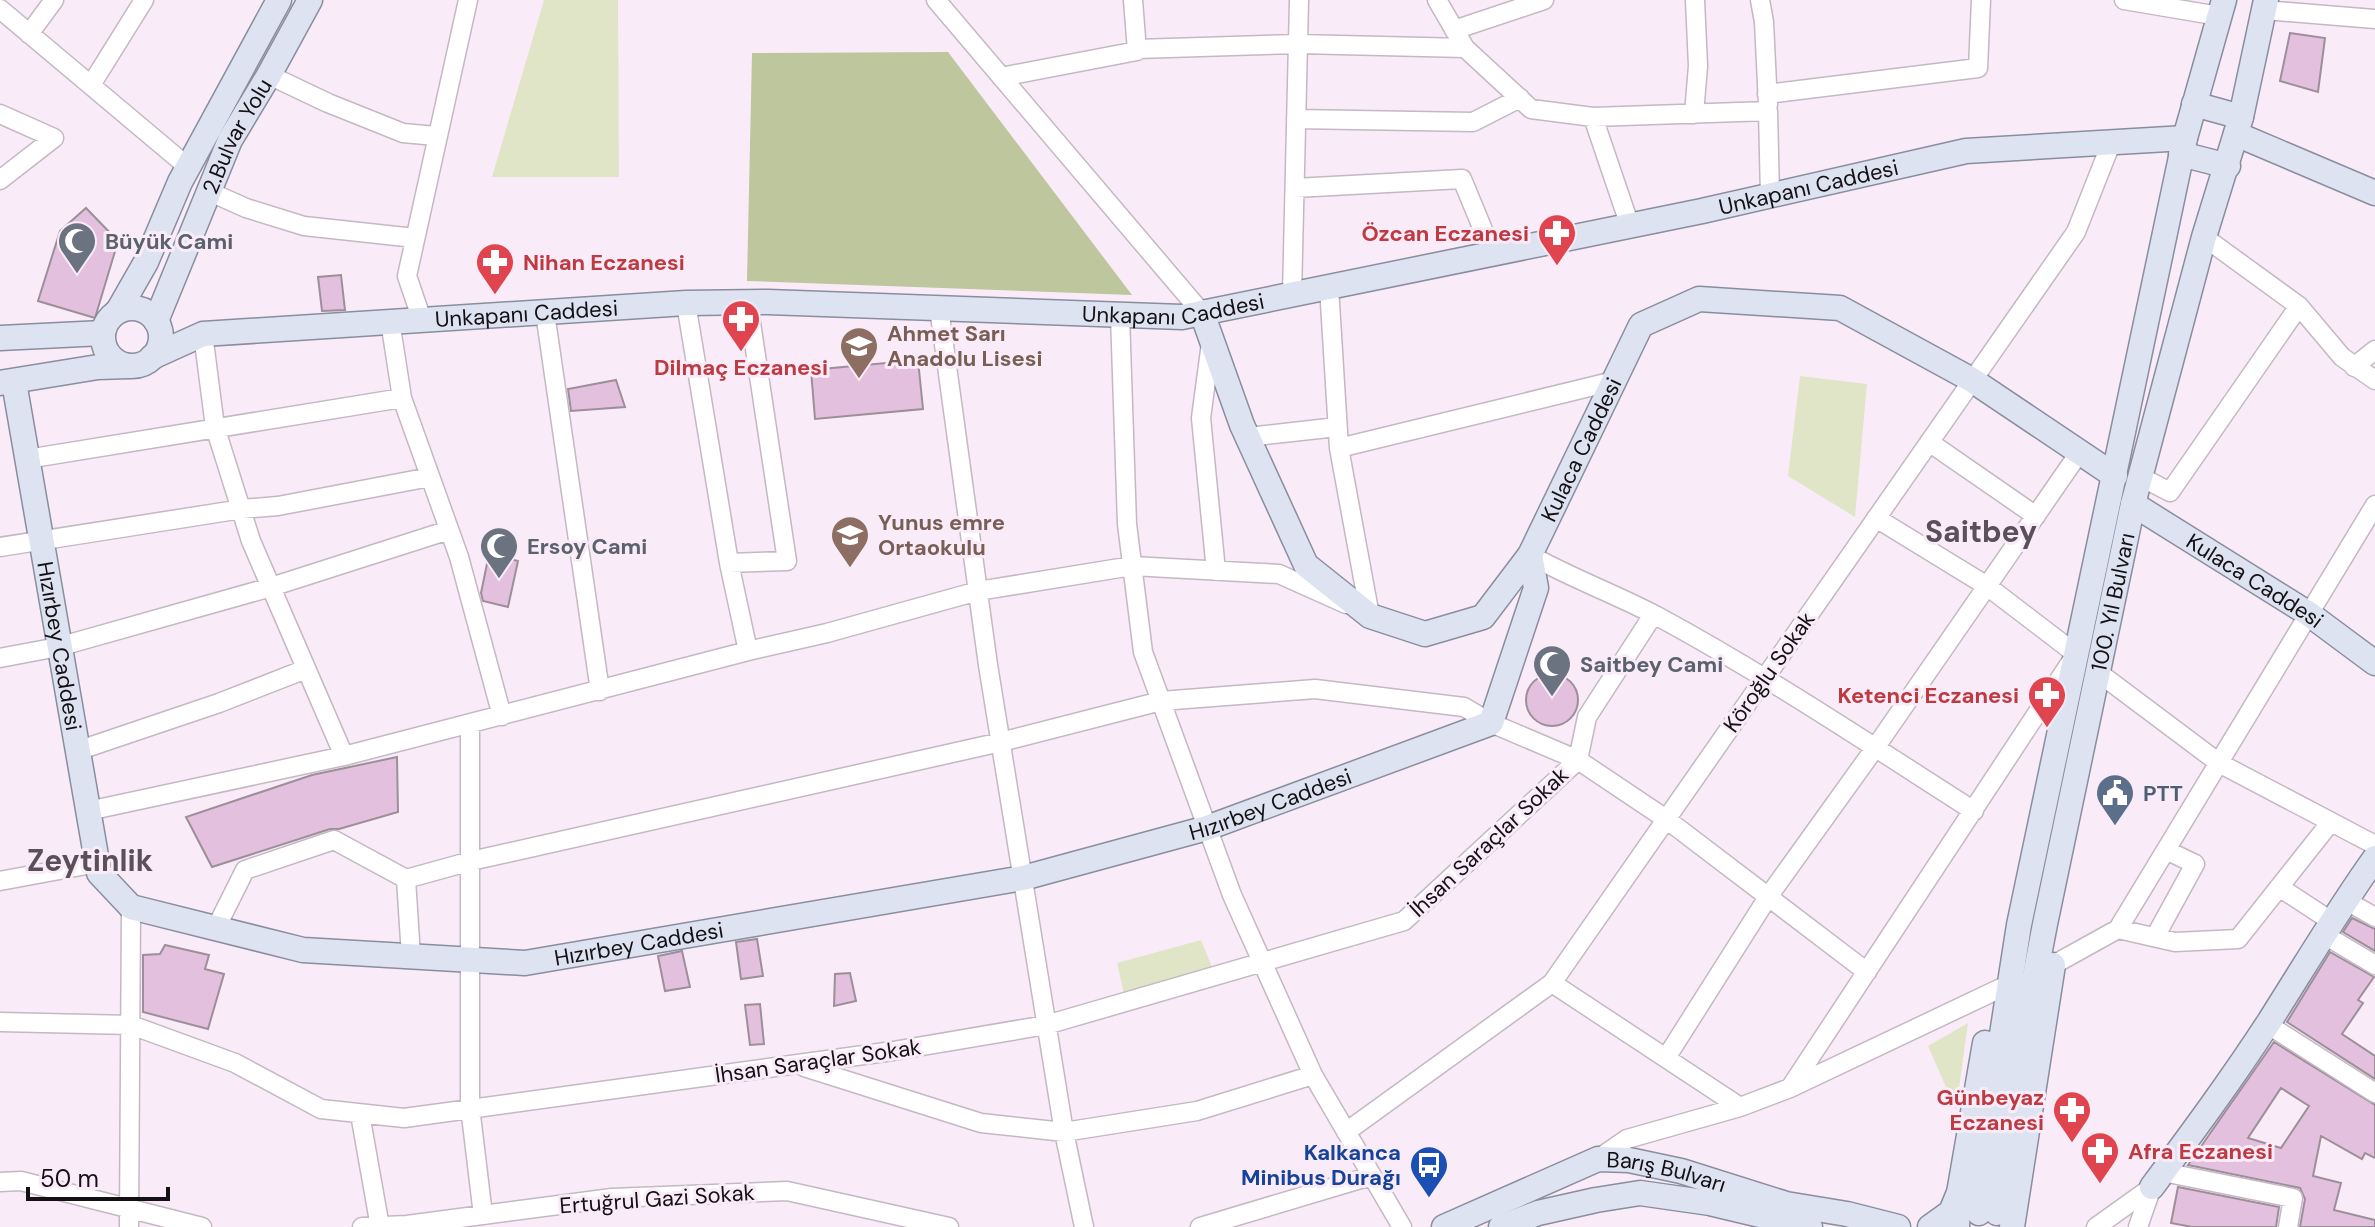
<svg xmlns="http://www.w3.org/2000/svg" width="2375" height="1227" viewBox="0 0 2375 1227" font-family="'DM Sans',sans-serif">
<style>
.green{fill:#e0e5c8}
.forest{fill:#bec69d}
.building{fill:#e3c0dd;stroke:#9c8f9a;stroke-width:2;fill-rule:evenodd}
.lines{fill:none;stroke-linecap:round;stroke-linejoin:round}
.minor-casing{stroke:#c4b8c3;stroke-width:21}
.major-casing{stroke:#898d9e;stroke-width:27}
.minor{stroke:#fff;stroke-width:18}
.major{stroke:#dee3f2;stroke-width:24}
.labels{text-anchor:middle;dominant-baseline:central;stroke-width:6;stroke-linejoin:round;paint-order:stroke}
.street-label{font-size:22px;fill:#151014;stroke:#f9ecf8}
.health-label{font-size:22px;font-weight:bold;fill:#be3a42;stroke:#f9ecf8;text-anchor:end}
.worship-label{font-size:22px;font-weight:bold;fill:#5b616d;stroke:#f9ecf8;text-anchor:start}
.education-label{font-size:22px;font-weight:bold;fill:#785e54;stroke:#f9ecf8;text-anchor:start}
.service-label{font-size:22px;font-weight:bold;fill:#4e5e75;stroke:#f9ecf8;text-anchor:start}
.transit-label{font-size:22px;font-weight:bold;fill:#164399;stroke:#f9ecf8;text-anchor:end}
.district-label{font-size:30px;font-weight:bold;fill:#5b505a;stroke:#f9ecf8}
</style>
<rect width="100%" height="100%" fill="#f9ecf8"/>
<!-- green -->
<path class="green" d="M544,0h74l1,177h-127z
M1800,376l67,8 -12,133 -67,-41z
M1201,940l11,27 -88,27 -7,-31z
M1968,1023l-12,87 -28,-64z"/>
<!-- forest -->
<path class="forest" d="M948,52l184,243 -385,-14 5,-228z"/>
<!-- building -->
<path class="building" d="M2290,33l35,5 -7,54 -38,-11z
M86,208l30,31v9l-21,70 -57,-17 22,-70z
M341,275l4,35 -23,1 -4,-34z
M918,360l5,49 -108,10 -4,-49z
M616,380l9,27 -54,4 -3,-22z
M489,554l29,7 -10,46 -25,-6 -2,-8z
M1526 700a26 26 0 1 1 52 0a26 26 0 1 1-52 0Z
M397,757l1,55 -59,17h-9l-118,38 -26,-50 126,-42z
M2352,918l23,11v22l-32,-19z
M757,939l6,37 -22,3 -5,-37z
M165,945l44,10 -4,14 19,5 -16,55 -65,-17v-57l17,-1z
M682,951l8,36 -25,4 -7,-35z
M2330,952l44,25 -16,23 5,3 -21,31 33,22v23l-88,-57z
M850,973l6,28 -22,5 1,-32z
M760,1004l4,40 -14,1 -5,-40z
M2274,1042l101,63v53l-10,-5 -3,6 -41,-23 -8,40 28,7 -7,27 41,10v7h-75l5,-28 -5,-11 -112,-23zM2281,1088l28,18 -28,42 -33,-10z
M2178,1187l101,20 -3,20h-84l-21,-4z"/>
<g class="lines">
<defs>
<path id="minor" d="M936,0l266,313
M1437,0l28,48 66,61 62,8 175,-6 2,85
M1760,0l4,22 4,83
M2124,0l95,16
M0,9l188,158
M2264,10l111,9
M1454,30l90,-30
M29,34l25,-34
M1137,49l161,-5 167,4
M269,75l59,28 75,30 33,3
M1001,77l136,-26 -4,-51
M91,85l53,-85
M1767,94l211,-26 3,-68
M0,114l54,24 -54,42
M1694,114l4,-48 -3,-66
M1593,117l37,109
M1296,119l177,3 47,-24
M1295,188l167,-9 31,75
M208,191l38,17 58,18 111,12
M2204,237l95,69 43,51 33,23
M1329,287l10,161 275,-67
M1292,295l7,-295
M686,303l43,260 19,88
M939,308l49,357 76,467 20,95
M545,313l55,378
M1120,315l7,209 16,128 89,243 81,180 89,152
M422,320l-15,-44 61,-276
M1211,343l-10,75 15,153
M2354,367l21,-17
M402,398l57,159 43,159
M1248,437l89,-10
M1929,442l107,74
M1339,448l31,168
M27,459l375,-61 -12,-77
M2141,477l29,15 129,-186
M0,547l242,-38 36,-3 152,-29
M1530,555c41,23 85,39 127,61 109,59 212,128 317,195
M729,563l58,-2 -39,-258
M0,658l58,-11 213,-60 178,-57
M2099,673l120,90 156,82
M470,724v383l13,108
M77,751l142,-48 87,-34
M344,756l404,-105 79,-18 151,-42 154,-25 147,8 67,30
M1578,760l9,-43 66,-102
M88,811l256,-55 -93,-215 -36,-114 -12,-93
M406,879l65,-18 530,-119 160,-41 154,-12 149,18 27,16 87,37 88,59 201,153
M0,881l97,-18
M2279,887l52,34
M2345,900l30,17
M216,928l29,-58 89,-30 72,39 5,77
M2118,929l57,13 63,-3 92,-116
M2323,934l52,31
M2155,937l40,-73 -29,-14
M2053,965l65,-36 257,-424
M1552,983l188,124
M0,1022l131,3 104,38 86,46 83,9 489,-67 153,-26 358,-104 174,-161
M2267,1024l108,69
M1666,1058l102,-161 107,-149 204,-295
M804,1067l177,56 83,9 133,-21 116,-36
M1790,1088l286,-434 -89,-68 -111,-68
M360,1114l20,113
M1346,1132l206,-149 524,-751 36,-91
M1598,1159l29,-20 113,-32 50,-19 211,-100
M2163,1172l130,26 -5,29
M0,1182l21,-1 181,46
M129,1227l2,-320
M362,1227l45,-2 205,-27 175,-7 162,36
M1200,1227l171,-51
M2096,1227l56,-40
M2138,1227l14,-40"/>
<g id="major">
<path d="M2194,104l47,13"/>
<path d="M2236,134l139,59"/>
<path d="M2181,154l47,12"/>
<circle cx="132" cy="337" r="29"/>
<path d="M118,311l28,-49 34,-80 99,-182"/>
<path id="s1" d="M1202,313l40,112 64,140 64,51 55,18 58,-17 47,-62 111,-230 58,-26 141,9 132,72 143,96"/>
<path id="s2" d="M156,321l74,-181 39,-65 41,-75"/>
<path d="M0,338l103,-5"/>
<path id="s3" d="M152,357l51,-23 483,-31 82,-1 414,15 520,-106 264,-60 219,-13"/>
<path id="s4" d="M14,382l85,491 32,34 172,43 222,13 498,-85 184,-50 284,-105 45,-135 -6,-33"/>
<path d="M0,383l98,-16 30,-1"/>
<path id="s5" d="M2133,504l176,110 66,49"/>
<path d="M2152,1187c40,-54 80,-108 117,-165 35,-55 68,-111 106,-164"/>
<path d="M1979,1213l14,-121 26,-167 166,-787 39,-138"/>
<path id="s6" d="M1997,1213l22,-154 26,-135 88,-420 71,-267 37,-120 25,-117"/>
<path id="s7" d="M1444,1227l154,-68 31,1 52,11 105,33 61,10 51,13"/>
<path d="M1501,1227l37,-14 58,-13 44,-7 70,10 100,24"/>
<path d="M1930,1227l21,-15 7,-17"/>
<path d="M1957,1227l2,-34 26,-150"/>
<path d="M2012,1227l41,-262"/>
</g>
</defs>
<!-- minor casing -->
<use href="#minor" class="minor-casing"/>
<!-- major casing -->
<use href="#major" class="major-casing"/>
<!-- minor -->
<use href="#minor" class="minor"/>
<!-- major -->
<use href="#major" class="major"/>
</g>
<!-- icons -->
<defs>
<symbol id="pharmacy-pin" viewBox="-11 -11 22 30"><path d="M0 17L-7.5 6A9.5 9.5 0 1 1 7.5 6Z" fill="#e0444e" stroke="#f9ecf8"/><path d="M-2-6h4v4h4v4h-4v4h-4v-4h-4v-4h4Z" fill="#fff"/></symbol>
<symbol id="mosque-pin" viewBox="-11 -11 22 30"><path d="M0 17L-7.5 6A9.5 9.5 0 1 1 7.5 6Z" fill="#6b7280" stroke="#f9ecf8"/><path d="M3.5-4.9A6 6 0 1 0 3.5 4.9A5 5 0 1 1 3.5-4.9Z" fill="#fff"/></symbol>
<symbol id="school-pin" viewBox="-11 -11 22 30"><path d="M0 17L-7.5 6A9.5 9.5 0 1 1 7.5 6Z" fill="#8d6e63" stroke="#f9ecf8"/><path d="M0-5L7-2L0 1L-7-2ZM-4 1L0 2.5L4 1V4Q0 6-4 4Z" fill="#fff"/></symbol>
<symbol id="civic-pin" viewBox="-11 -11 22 30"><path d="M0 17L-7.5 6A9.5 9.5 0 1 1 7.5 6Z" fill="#5c6f8a" stroke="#f9ecf8"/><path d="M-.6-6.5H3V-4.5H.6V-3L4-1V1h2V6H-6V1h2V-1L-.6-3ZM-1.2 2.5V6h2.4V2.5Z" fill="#fff"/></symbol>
<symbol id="bus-pin" viewBox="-11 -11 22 30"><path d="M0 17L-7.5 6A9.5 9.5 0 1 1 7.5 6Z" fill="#1a4fb4" stroke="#f9ecf8"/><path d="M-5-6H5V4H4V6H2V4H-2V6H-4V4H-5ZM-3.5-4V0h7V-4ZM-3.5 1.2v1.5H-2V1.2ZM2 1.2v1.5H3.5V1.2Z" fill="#fff"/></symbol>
</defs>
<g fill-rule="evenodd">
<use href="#pharmacy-pin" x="1535" y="211" width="44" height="60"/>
<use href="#mosque-pin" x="55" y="219" width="44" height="60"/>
<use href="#pharmacy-pin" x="473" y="240" width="44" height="60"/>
<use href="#pharmacy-pin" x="719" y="297" width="44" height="60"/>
<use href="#school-pin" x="837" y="324" width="44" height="60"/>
<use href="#school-pin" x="828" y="513" width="44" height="60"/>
<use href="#mosque-pin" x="477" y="524" width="44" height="60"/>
<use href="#mosque-pin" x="1530" y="642" width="44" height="60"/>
<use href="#pharmacy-pin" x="2025" y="673" width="44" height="60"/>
<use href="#civic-pin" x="2093" y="771" width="44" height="60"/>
<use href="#pharmacy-pin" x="2050" y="1088" width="44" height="60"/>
<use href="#pharmacy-pin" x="2078" y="1129" width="44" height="60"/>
<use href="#bus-pin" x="1407" y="1143" width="44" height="60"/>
</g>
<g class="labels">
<!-- street labels -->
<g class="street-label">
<text stroke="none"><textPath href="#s2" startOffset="202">2.Bulvar Yolu</textPath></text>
<text stroke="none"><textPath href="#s3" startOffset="1676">Unkapanı Caddesi</textPath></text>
<text stroke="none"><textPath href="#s3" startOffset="1028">Unkapanı Caddesi</textPath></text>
<text stroke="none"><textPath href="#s3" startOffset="380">Unkapanı Caddesi</textPath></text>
<text stroke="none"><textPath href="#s1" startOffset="668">Kulaca Caddesi</textPath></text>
<text stroke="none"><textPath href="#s5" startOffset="144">Kulaca Caddesi</textPath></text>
<text stroke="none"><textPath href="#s6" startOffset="622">100. Yıl Bulvarı</textPath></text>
<text stroke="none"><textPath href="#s4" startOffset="268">Hızırbey Caddesi</textPath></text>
<text transform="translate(1769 672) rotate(-55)">Köroğlu Sokak</text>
<text stroke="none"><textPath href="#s4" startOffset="1708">Hızırbey Caddesi</textPath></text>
<text transform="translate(1489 842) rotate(-43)">İhsan Saraçlar Sokak</text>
<text stroke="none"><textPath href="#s4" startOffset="1060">Hızırbey Caddesi</textPath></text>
<text transform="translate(818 1061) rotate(-8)">İhsan Saraçlar Sokak</text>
<text stroke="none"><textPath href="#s7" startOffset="238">Barış Bulvarı</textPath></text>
<text transform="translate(657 1199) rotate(-4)">Ertuğrul Gazi Sokak</text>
</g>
<!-- health labels -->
<g class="health-label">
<text x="1529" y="233">Özcan Eczanesi</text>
<text x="523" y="262" text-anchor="start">Nihan Eczanesi</text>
<text x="741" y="367" text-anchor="middle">Dilmaç Eczanesi</text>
<text x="2019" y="695">Ketenci Eczanesi</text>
<text x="2044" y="1097">Günbeyaz<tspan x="2044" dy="25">Eczanesi</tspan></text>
<text x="2128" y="1151" text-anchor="start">Afra Eczanesi</text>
</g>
<!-- worship labels -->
<g class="worship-label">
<text x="105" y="241">Büyük Cami</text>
<text x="527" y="546">Ersoy Cami</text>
<text x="1580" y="664">Saitbey Cami</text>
</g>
<!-- education labels -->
<g class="education-label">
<text x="887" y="333">Ahmet Sarı<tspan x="887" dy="25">Anadolu Lisesi</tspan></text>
<text x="878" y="522">Yunus emre<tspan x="878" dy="25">Ortaokulu</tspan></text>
</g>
<!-- service labels -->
<g class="service-label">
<text x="2143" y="793">PTT</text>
</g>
<!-- transit labels -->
<g class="transit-label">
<text x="1401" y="1152">Kalkanca<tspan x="1401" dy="25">Minibus Durağı</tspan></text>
</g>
<!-- district labels -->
<g class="district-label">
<text x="1981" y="531">Saitbey</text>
<text x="90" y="860">Zeytinlik</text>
</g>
</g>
<!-- scale -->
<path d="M28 1187v12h140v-12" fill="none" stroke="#151014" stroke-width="4"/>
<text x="40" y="1187" font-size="24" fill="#151014" stroke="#f9ecf8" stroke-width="6" paint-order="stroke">50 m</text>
</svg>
